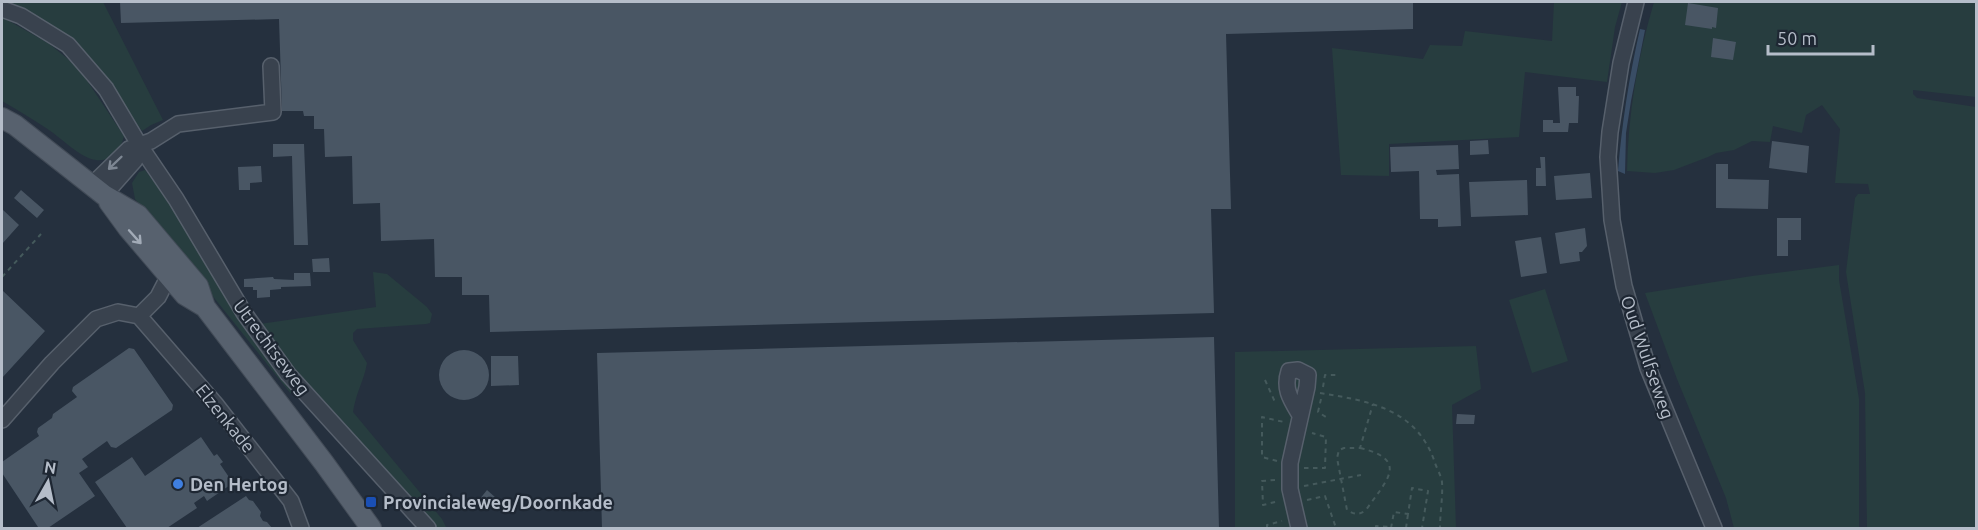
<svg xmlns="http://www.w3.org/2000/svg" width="1978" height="530" viewBox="0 0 1978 530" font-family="Ubuntu,sans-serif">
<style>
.green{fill:#273d3f}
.water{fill:#394d65}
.building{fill:#495664}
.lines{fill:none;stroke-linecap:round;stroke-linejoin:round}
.minor-casing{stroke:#57606c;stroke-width:18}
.major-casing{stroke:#424b57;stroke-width:22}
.path{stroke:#455a5c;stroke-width:2;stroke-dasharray:4.5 4.5;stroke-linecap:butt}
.minor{stroke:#39424e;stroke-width:15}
.major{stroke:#57616e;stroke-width:20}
.oneway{stroke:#7d8692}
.oneway2{stroke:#a2abb7}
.shop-dot{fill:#3f7fe0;stroke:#1e2733;stroke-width:2}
.transit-dot{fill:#1a4fb4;stroke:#1e2733;stroke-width:2}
.labels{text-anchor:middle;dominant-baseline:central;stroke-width:4.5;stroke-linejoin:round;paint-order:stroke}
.street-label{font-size:18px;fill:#b5bdc9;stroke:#1e2733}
.poi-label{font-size:18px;font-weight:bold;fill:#b5bdc9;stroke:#1e2733;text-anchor:start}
</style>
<rect width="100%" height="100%" fill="#25303e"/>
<!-- green -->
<path class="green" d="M7,2h96l60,118 -12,5 -9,6 -37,-53 -15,-20 -16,-16 -20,-15z
M1554,2h68l-7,25 -8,55 -82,-10 -6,65 -130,7v32l-48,-1 -9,-127 91,11 7,-14 32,1 3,-15 87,10z
M1654,2h322v95l-63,-7v4l4,4 59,9v421h-109l-2,-135 -19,-121 9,-74 3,-4h12l-2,-10 -33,-1 5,-54 -18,-24 -16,10 -4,18 -29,-7 -3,16 -18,-1 -18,9 -18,3 -8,4 -34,13 -19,3 -28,-2c1,-57 11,-115 27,-169z
M2,17l46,26 20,16 14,14 42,63c-3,13 -12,26 -28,24 -14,-1 -35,-22 -47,-30 -15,-10 -31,-20 -47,-29z
M145,170l25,33 122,184 -1,7 -156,-195 -3,-16 7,-11z
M1839,265v15l20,119v129h-125l-8,-30 -49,-119 -32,-86 107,-17z
M373,272l14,2 40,33 5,7 -2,9 -4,1 -69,5 -4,4v7l14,23c-3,18 -11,29 -14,49l89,107 4,8 -10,1 -132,-146 -44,-58 116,-17z
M1545,289l23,72 -36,12 -23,-73z
M1476,346l5,43 -29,16 4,123h-221v-176z"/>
<!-- water -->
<path class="water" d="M1640,29l5,1 -14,71 -5,32 -1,41 -7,-3c4,-48 11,-94 22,-142z"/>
<!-- building -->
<path class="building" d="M120,2h1293v27l-187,5 5,175h-20l3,104 -724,19 -1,-37h-27v-18h-27l-1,-38 -53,2 -1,-38 -27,1 -1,-48 -27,1 -1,-28h-10v-13h-10l-1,-5h-21l-3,-92 -158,4z
M1688,3l30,5 -2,20 -4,-1v2l-27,-4z
M1713,38l23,4 -3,18 -22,-3z
M1558,87h18v9h3l-1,27h-9l-1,9h-25v-12h10v3h7z
M1488,140l1,14 -19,1v-14z
M1772,141l37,5 -2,27 -38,-5z
M273,144h31l4,101h-14l-2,-89 -19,1z
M1458,145l1,24 -23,1 1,5 22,-1 2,52 -23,1v-8h-18l-1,-48 -28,1 -1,-25z
M1540,157h5l1,29h-10v-18h5z
M1716,164h12v15l41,1 -1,29 -52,-1z
M261,166l1,16 -12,1v7h-11l-1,-23z
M1590,173l2,25 -36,2 -2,-24z
M1527,180l1,35 -57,2 -2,-35z
M21,190l23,20 -7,8 -23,-20z
M2,209l17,16 -17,19z
M1777,218h24v22h-13v16h-11z
M1585,228l2,18 -5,6h-3l1,9 -20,3 -5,-31z
M1541,237l6,36 -26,4 -6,-36z
M329,258l1,14h-17l-1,-13z
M294,273h16l1,13 -30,1v2l-11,1v7l-13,1v-8h-4v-3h-9v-8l29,-2 1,2 20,1z
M2,290l43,41 -43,47z
M1214,337l5,191h-617l-5,-175z
M129,348l5,1 39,56 -1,5 -56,38 -5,-1 -4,-6 -25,18 6,8 -9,6 16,23 -47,32h-12l2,-1 -36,-54v-11l37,-26 -2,-4 1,-4 14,-10 1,-4 24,-17 -5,-6 1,-4z
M439 375a25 25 0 1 1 50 0a25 25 0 1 1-50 0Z
M491,356h27l1,29 -28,1z
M1457,414l18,1 -1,9h-18z
M201,437l13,19 3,-2 6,8 -3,2 13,19 -26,18 -3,-5 -10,7 3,5 -30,20h-40l-32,-46 37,-25 13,19z
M487,490l9,8 -9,10 -8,-8z
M246,496l3,4 4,1 8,11 -1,4 3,5 4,1 5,6h-75z"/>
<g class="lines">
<defs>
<path id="minor" d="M1636,2l-15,61 -11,69 -2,25 4,63 12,66 24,82 66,160
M2,9l19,7 47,29 38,44 34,57 36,53 68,114 44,61 140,154
M92,185l37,-36 22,-8 27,-17 95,-12 -2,-46
M104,195l31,-35 5,-14
M139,316l19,-19 15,-29
M2,420l50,-57 44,-44 22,-7 21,4 78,90 74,95 10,27
M1299,528l-9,-39v-26l17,-76 1,-12 -10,-5 -9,1c-6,18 2,29 11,44"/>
<path id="major" d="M2,118l13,7 89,70 34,20 60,71 7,21 119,156 47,65
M109,202l19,26 57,67 20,12"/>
</defs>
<!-- minor casing -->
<use href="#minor" class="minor-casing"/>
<!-- major casing -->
<use href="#major" class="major-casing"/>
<!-- path -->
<path class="path" d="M2,277l39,-43
M1265,380l10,22
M1323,387l2,-12h14
M1320,393c48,8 95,15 114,67 2,7 7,15 8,22 1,15 -2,31 -2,46
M1321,399l-3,13 11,7
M1360,448c51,12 25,34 6,62 -8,6 -12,4 -19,0l-10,-52 2,-8 5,-2h16l13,-44
M1277,461l-15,-4v-40l22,5
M1304,468h21l1,-31 -14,-4
M1275,480l-13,1 1,24 16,-4
M1304,486l57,-11
M1307,500l18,-4 11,32
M1267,528v-3l15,-4
M1376,528v-2l15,1
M1391,528l3,-16 14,2 4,-26 16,3 -6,37
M1406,528l2,-14"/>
<!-- minor -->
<use href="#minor" class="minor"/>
<!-- major -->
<use href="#major" class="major"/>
</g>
<!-- one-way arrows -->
<defs><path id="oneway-shaft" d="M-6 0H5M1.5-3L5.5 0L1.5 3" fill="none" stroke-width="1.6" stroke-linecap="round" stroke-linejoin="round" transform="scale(1.5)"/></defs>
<use class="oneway" href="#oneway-shaft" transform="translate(115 163) rotate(136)"/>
<use class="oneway2" href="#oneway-shaft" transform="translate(135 237) rotate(48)"/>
<!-- markers -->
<circle class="shop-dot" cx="178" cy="484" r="6"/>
<rect class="transit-dot" x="365" y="496" width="12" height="12" rx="3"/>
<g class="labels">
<!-- street labels -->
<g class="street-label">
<text transform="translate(272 347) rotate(53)">Utrechtseweg</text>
<text transform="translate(1648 357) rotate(71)">Oud Wulfseweg</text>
<text transform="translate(226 418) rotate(51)">Elzenkade</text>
</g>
<!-- poi labels -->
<g class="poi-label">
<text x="190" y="484">Den Hertog</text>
<text x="383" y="502">Provincialeweg/Doornkade</text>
</g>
</g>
<!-- border -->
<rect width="1978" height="530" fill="none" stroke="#b5bdc9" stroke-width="6"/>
<!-- north arrow -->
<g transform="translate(48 482) rotate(9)" stroke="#1e2733" stroke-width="4.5" paint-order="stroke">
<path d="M0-4.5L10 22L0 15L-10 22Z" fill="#b5bdc9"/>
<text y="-9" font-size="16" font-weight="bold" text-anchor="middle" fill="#b5bdc9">N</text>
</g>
<!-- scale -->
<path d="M1768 45v9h105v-9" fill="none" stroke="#b5bdc9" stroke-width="3"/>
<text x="1777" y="45" font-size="18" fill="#b5bdc9" stroke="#1e2733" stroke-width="4.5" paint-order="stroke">50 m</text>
</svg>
